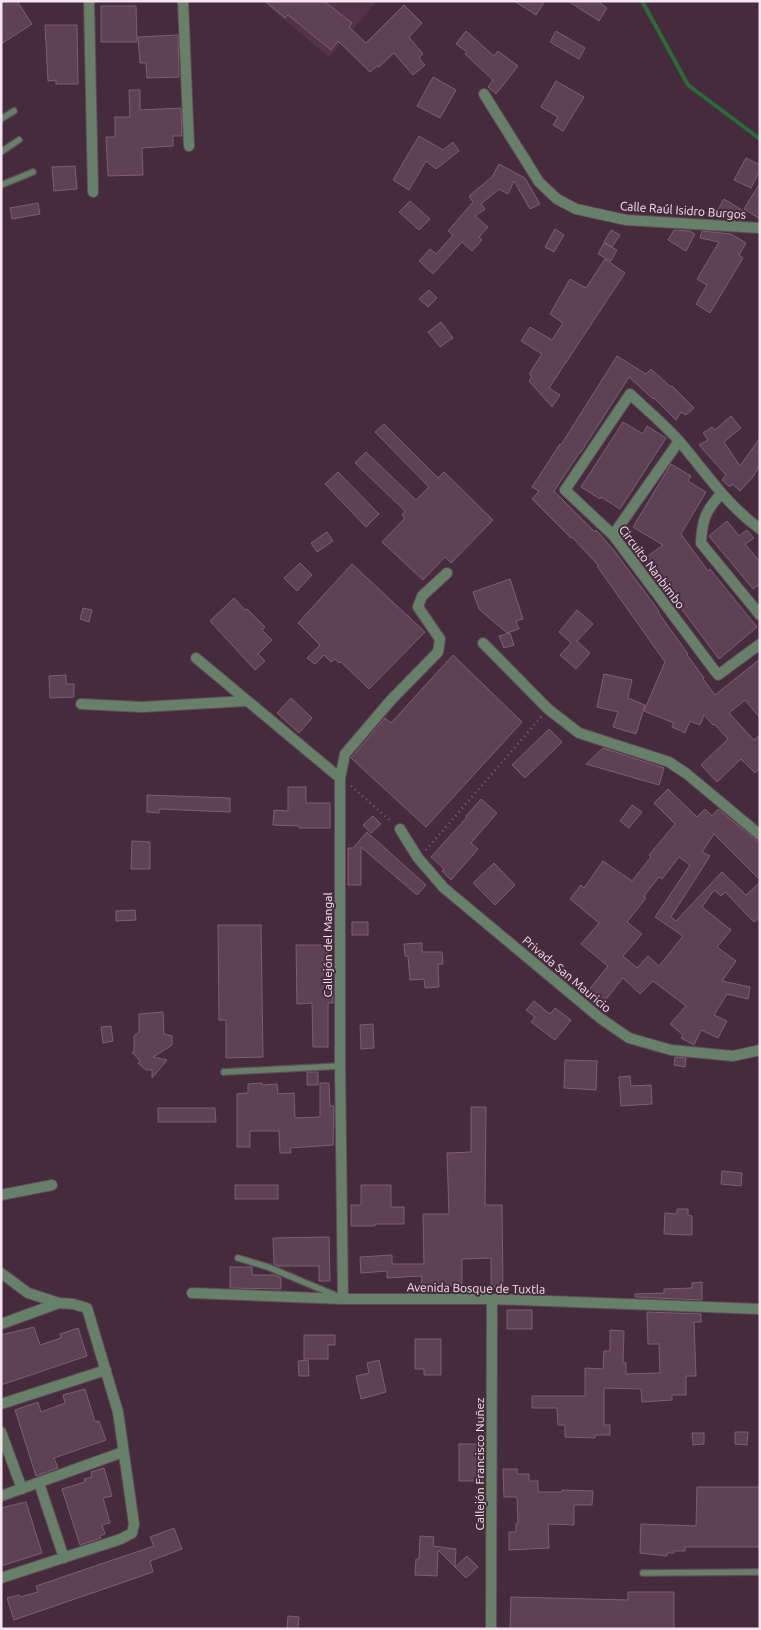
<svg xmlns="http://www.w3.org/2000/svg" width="761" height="1630" viewBox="0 0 761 1630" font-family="Ubuntu,sans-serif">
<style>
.built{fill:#533348}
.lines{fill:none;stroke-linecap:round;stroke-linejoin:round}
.stream{stroke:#2c6a38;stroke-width:4}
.building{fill:#5e4153;stroke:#7e5f72;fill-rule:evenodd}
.service-casing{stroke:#624959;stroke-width:8}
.minor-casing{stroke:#624959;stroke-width:12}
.path{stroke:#7d6473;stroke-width:2.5;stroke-dasharray:1 4;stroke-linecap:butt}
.service{stroke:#668069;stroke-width:5.5}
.minor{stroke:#668069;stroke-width:10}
.labels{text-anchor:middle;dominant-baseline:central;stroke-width:4;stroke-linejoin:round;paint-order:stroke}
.street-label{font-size:12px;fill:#f6e4ef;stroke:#462b3c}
</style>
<rect width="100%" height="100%" fill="#462b3c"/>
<!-- built -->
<path class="built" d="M262,1h115l-48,56z"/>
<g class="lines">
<!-- stream -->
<path class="stream" d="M642,1l46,84 72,54"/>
</g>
<!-- building -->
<path class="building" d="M1,1h16l15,23 -31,20z
M265,1h59l28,22 -3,4 17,16 38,-38 18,18 -13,14 14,17 -4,4 6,7 -12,10 -19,-22 -15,14 -2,-1 -7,6 -32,-31 -7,9 -43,-35 -3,3z
M514,1h31l-9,14z
M568,1h29l10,7 -8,13z
M101,6h35l1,36h-36z
M45,25h32l1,59h-22v-4l-8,1z
M466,31l28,25 4,-5 20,15 -22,28 -8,-7 5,-7 -28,-26 2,-2 -11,-8z
M556,31l29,17 -6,11 -29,-17z
M178,35l1,42 -32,1 -1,-15h-6l-2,-26z
M433,77l23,13 -16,28 -23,-12z
M556,81l28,16 -21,34 -10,-6 5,-8 -17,-10z
M129,90h11v20l41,-2 1,28h-9v10l-31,2 1,27 -35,1 -2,-39h9v-20h15z
M419,136l24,14 10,-8 6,9 -23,18 -10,-8 -17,29 -16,-10z
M746,158l14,7v5l-9,18 -17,-8z
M499,164l26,14 15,26 -10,5 -16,-28 -6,13 -9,-5 -18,15 4,5 -10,7 13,11 -9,10 3,3 -10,11 -10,-9 -29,32 -14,-13 11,-12 6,5 17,-19 -5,-4 25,-29 -4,-6 23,-19z
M75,166l2,23 -23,2 -2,-24z
M760,183v36l-16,-10z
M724,199l23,14 -5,7 -15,-1 -11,-6z
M410,201l20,18 -11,11 -20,-18z
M38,203l2,11 -28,5 -2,-11z
M555,229l9,6 -10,17 -9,-5z
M611,230l9,5 -8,12 -8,-5z
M674,230l16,1 5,3 -9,17 -18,-11z
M702,231l29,3 15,9 -7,12 4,3 -33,55 -14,-9 11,-19 -10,-6 22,-37 -19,-4z
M604,243l13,7 -6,11 -13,-7z
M605,259l20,14 -76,115 11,7 -8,12 -23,-26 3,-5 -3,-2 13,-20 -21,-13 9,-14 22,13 11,-17 -13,-9 20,-35 16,9z
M429,290l8,8 -9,9 -9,-8z
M441,322l12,16 -13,9 -12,-15z
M617,356l29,18 5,-5 20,18 1,-1 22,22 -8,7 -5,-3 -5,8 -22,-22 -1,1 -24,-22 -48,75h-1l-26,39 41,41 1,-2 17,19 46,62 -1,1 30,42 -1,1 17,23 -1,1 12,16 45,-36v59l-15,-18 -16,13 25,27 6,-5v33l-5,5 -14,-14 -24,23 -16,-17 27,-26 -14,-15 -1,1 -9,-10 -4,10 -10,-4 -5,12 -13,-6 2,-4 -30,-12 21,-49 -68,-96 1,-1 -26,-28 -1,1 -39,-39 7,-8 -7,-4 28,-43 1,1z
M731,416l10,12 -17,14 16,24 20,-28v27l-7,12 -13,14 -8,-7 -2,3 -8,-7 4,-5 -27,-30 9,-5 -5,-7 9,-6 3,3z
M623,422l20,12 4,-8 19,12 -46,71 -19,-12 -1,2 -19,-12z
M384,424l54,54 6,-6 49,48 -42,43 -6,-6 -22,23 -41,-38 23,-24 -3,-3 3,-4 -50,-48 11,-11 50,48 13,-13 -54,-55z
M671,464l20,12 -3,5 18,11 -25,42 27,37 2,-2 47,58 -38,32 -75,-100 19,-14 -30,-18z
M338,472l41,42 -13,13 -41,-43z
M727,521l12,15 8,-6 7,8 -9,6 15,18v22l-7,5 -44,-53z
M327,532l6,9 -16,11 -6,-9z
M300,563l12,12 -15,16 -13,-13z
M352,564l73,68 -56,57 -28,-27 -2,1 -4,-4 -4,3 -7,-7 -9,9 -8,-6 13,-13 -22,-22z
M510,579l13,40 -7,2 3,8 -12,4 -28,-24 -6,-17z
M234,598l11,12 2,-1 18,18 -3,3 10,10 -14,14 7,7 -10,9 -45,-49z
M83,608l9,2 -3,12 -9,-3z
M577,610l16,14 -16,17 13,12 -14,16 -16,-14 11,-12 -12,-11z
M510,633l4,12 -10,3 -5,-12z
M453,655l69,67 -96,105 -75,-69 34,-40 6,5z
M604,674l28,6 -4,18 17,7 -9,29 -23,-7 5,-15 -21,-5z
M66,675v9h8v13l-24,1 -1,-22z
M291,698l21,20 -13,15 -22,-20z
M549,729l13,13 -37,36 -13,-13z
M603,748l61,20 -5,17 -73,-21z
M288,787h18v16h24v25h-31v-2l-26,-1 1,-15 14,1z
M668,789l29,28 8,-8 7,7 6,-7 38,31 4,2v38l-46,-46 -12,18 8,4 -39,61 5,4 46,-49 24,23 14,-13v35l-6,5 -29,-30 -4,4 -7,-6 -12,17 29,23 -14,17 19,14 -14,20 28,6 -2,12 -21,-5 -13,21 13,6 -9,17 -17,-8 -7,15 -13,-7 2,-3 -13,-11 16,-18 -33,-25 -13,13 -17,-16 -20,25 -15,-12 20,-25 -27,-22 18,-21 -29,-24 11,-14 3,3 19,-27 29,20 19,-24 -2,-2 26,-31 -21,-21zM679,857l11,8 -35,52 28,19 -24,30 -11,-10 -11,12 -14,-12 19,-22 -15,-12 19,-24 -2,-2 15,-19 3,2z
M147,795l83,3v14l-71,-3v4l-12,-1z
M481,799l16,14 -26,30 7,6 -27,31 -9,-9 2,-2 -13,-12 36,-40 -1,-1z
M632,805l10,7 -13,16 -9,-7z
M373,816l8,8 -10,9 -8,-8z
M367,832l59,53 -9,10 -56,-48v38h-13v-37h5z
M132,841l18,1v27h-19z
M494,863l21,22 -20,20 -22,-22z
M135,910l1,10 -20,1v-10z
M352,922h16v13h-16z
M218,925h43l2,132 -37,1v-38h-7z
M422,943v9h20l1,12h-5l1,23 -14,1 -1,-9 -14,1 -2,-24h-3l-1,-12z
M296,945h31v39h6v19h-5v44h-15l-1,-44 -15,1z
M534,1001l16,13 5,-6 16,12 -16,20 -24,-18 4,-5 -9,-7z
M163,1012l1,22 8,2v9l-19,12 14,3 -15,18v-8h-6l-8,-7 2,-2 -8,-9h2v-16l5,-4v-18z
M373,1024l1,24 -13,1 -1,-24z
M111,1026l2,15 -10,2 -2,-16z
M675,1057l11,1 -1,9 -11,-2z
M565,1060l32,1 -1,29 -32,-2z
M307,1072h11v13h-11z
M630,1076l1,10 20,-1 1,19 -31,2 -2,-29z
M262,1083v2l15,-1 1,10 16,-1 1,25 25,-1v-34h9l1,23h4l-1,39 -43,3 1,5h-11l-1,-22h-29v16h-13v-53l11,-1v-9z
M471,1107h15l-1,98h17l1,82h-12v-29l-29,1v27l-41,-1 1,-9 -35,2v-7l-26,2 -1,-16 32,-2v9h32l-1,-50h26l-2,-61 24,-1z
M158,1108h57l1,14h-58z
M722,1171l20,2 -1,13 -20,-2z
M235,1185h43v14h-43z
M361,1185h30v22h13v17h-29v2h-24v-21h10z
M677,1209h11v6l4,1v19l-28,-1 1,-21 12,1z
M329,1237l1,44h-11v-15h-41l-4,-2 -1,-26z
M230,1267h22v8h22l7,3v11l-51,-1z
M702,1282v18l-67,-3v-3l29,-1v-4l28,-1v-5z
M507,1310h25v19h-25z
M647,1312l54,2v8h-7l2,54h-10v19h-14v5l-30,2 -1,-13 -37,-1v37h6v10h-15v3l-30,-1v-12h-7l-1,-17h-25v-12h53v-28l18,1 1,-18h6v-21l14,1 -1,32h3v11l34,-1 -1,-29h-11z
M34,1327l6,18 21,-7 -1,-4 18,-6 9,28 -86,29v-50z
M304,1335h31v10h-7v14h-24z
M415,1339h26v36h-17v-6h-9z
M308,1360l1,16h-10l-1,-15z
M379,1360l7,32 -25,7 -5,-23 13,-3 -2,-10z
M85,1389l10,33 4,-1 7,19 -52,18 4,10 -22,8 -21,-66 23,-8 3,10 24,-9 -2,-8z
M735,1432h13l-1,13 -12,-1z
M692,1433h12v11l-11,1z
M459,1444h26l-2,37h-24z
M104,1468l8,28 -9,2 7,25 -8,2 3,9 -5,2 1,2 -21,7 -18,-56 23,-7 -1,-3 8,-2 -1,-5z
M503,1469h14v5h12v7h9v11h24v-2l31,1 -1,14h-18v20l-26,-1 1,24 -40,2v-18h7v-9h2l-1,-26h-13z
M697,1487h63v60h-75v4h-11v2h-7v3l-27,-3 1,-29 55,2z
M26,1502l16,51 -41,13v-58z
M174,1528l8,21 -32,12 3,11 -139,48 -7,-22 12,-3 1,2 18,-5 -2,-6 118,-40 -4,-9z
M420,1536l14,1 -1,9 23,3 -1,18 -17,-17 -1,26 -22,-1 1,-16h3z
M467,1556l11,11 -12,11 -11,-11z
M628,1592h46v37h-164l1,-32 117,3z
M288,1616l11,1 -1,12h-11z"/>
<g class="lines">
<defs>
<path id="service" d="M1,119l13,-8
M1,152l18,-12
M1,185l32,-13
M224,1072l116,-6
M238,1258l30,9 69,29
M643,1573l117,-1"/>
<path id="minor" d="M89,1l4,191
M183,1l6,145
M484,94l55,88 18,17 19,10 50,11 134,8
M721,494c-16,17 -19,27 -20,49l59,72
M760,529c-35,-26 -53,-55 -80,-87 -15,-17 -33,-32 -50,-48l-65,96 48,45 105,140 42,-31
M613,535l66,-94
M483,643l65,66 31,24 90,29 18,12 73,61
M196,658l144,120
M81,704l61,3 104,-6
M400,829l18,29 26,30 156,130 29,20 42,12 62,6 27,-6
M1,1195l51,-10
M1,1273l27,20 31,10
M192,1293l151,6h149l268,10
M343,1299l-3,-233v-288l5,-24 46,-54 47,-48 2,-13 -22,-32 4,-11 25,-23
M1,1324l58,-21 14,1 14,4 31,104 16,112 -2,9 -11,6 -120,39
M1,1404l105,-34
M1,1432l21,57
M39,1483l25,75
M1,1496l122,-44
M491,1629l1,-330"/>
</defs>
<!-- service casing -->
<use href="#service" class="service-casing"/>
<!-- minor casing -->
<use href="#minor" class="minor-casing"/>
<!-- path -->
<path class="path" d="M351,786l41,36
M426,850l116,-134"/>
<!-- service -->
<use href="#service" class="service"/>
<!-- minor -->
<use href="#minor" class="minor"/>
</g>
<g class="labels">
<!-- street labels -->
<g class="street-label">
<text transform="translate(683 210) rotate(4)">Calle Raúl Isidro Burgos</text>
<text transform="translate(652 567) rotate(53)">Circuito Nanbimbo</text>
<text transform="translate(327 945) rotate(-90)">Callejón del Mangal</text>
<text transform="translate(567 974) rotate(40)">Privada San Mauricio</text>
<text transform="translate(476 1288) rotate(1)">Avenida Bosque de Tuxtla</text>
<text transform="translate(479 1464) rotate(-90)">Callejón Francisco Nuñez</text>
</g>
</g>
<!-- border -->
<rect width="761" height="1630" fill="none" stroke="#f6e4ef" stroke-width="5"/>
</svg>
